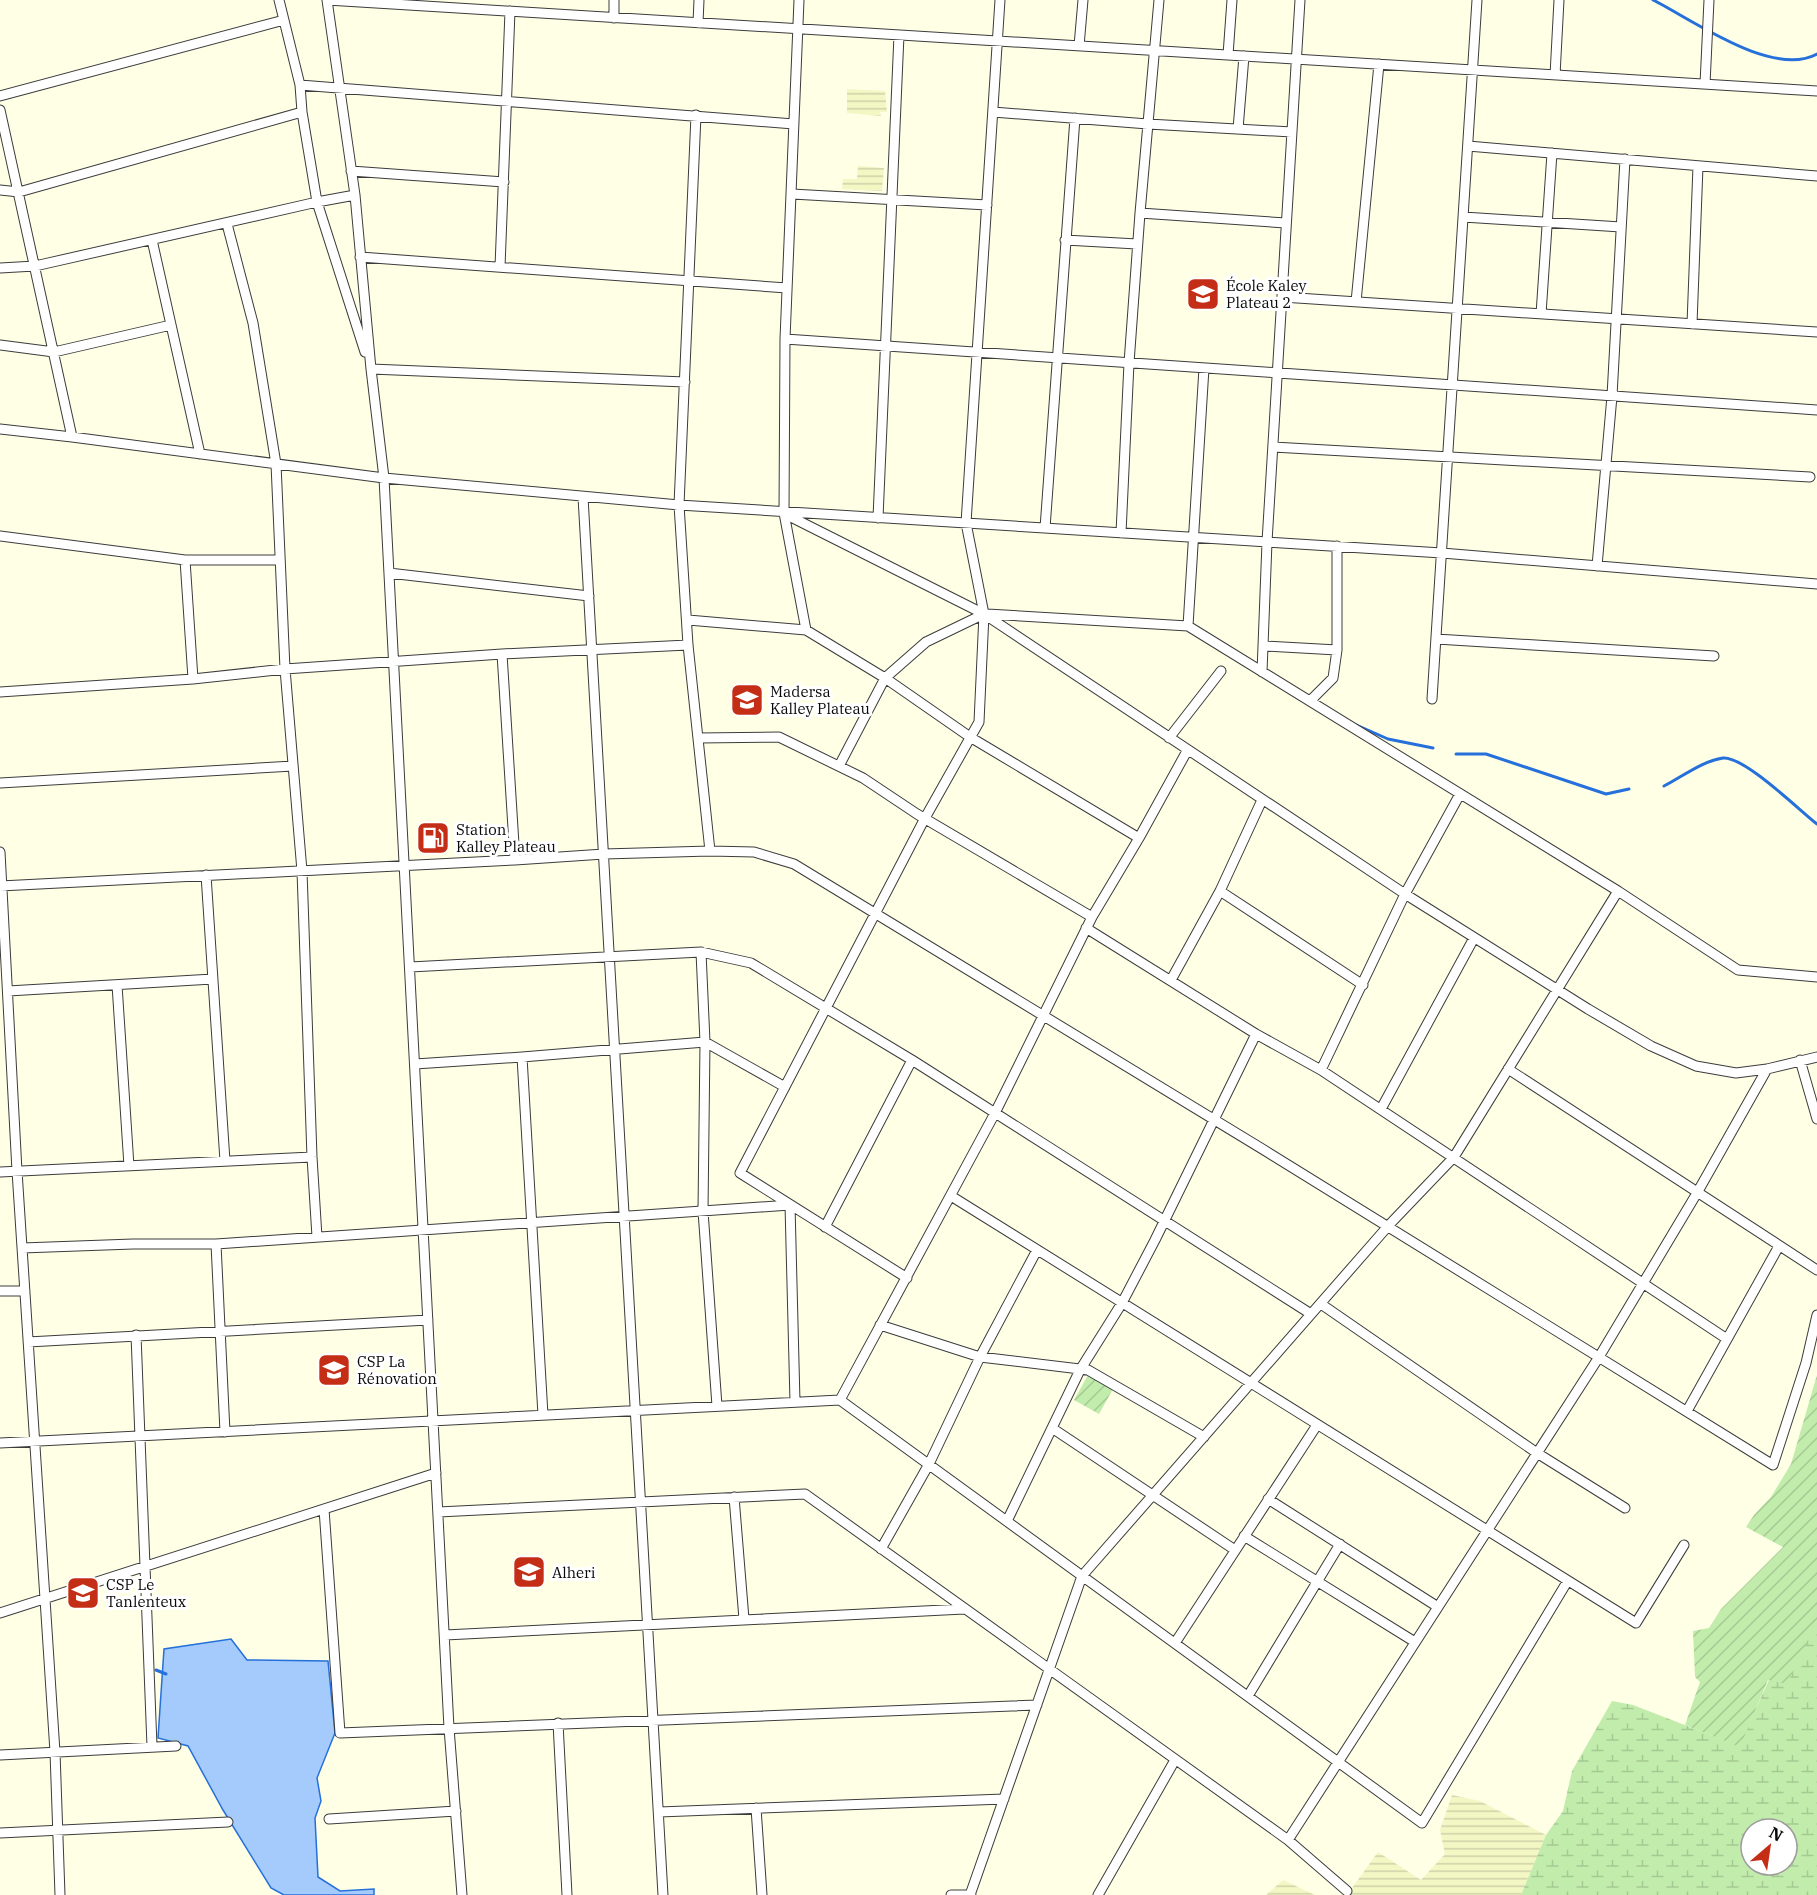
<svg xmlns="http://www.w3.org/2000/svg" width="1817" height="1895" viewBox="0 0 1817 1895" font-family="'IBM Plex Serif',serif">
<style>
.farmland{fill:url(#farmland-rules)}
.wetland{fill:url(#wetland-marsh);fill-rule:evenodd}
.garden{fill:url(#garden-furrows)}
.water{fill:#a5cbfc;stroke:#2570da;stroke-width:1.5}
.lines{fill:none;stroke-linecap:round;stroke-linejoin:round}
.stream{stroke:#2570da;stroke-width:3}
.minor-casing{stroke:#3c3c3c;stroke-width:11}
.minor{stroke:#fff;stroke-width:9}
.labels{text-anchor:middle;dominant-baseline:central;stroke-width:6;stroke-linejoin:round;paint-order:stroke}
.poi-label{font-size:15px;fill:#090909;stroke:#fff;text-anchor:start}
</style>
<defs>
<pattern id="farmland-rules" width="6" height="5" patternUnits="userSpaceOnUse" patternTransform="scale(1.5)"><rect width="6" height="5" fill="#f2f7c4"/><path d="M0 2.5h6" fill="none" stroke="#ced2a7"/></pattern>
<pattern id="wetland-marsh" width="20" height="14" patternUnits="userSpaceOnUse" patternTransform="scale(1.5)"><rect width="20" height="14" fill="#c2ecac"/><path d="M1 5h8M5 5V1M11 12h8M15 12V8" fill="none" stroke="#a5c993"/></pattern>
<pattern id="garden-furrows" width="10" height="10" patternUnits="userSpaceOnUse" patternTransform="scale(1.5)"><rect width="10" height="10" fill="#c2ecac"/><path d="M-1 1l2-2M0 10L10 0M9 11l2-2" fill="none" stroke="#a5c993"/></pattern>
</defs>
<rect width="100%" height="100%" fill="#ffffe6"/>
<!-- farmland -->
<path class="farmland" d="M847,89l38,2 2,21h-7l1,4 -34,-3z
M858,166l26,2 -2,23 -40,-2 1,-10h14z
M1452,1795l28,6 66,34 -25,60h-174l31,-43 43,28 24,-26 -5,-24z
M1283,1880l32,15h-49z"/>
<!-- wetland -->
<path class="wetland" d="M1817,1621v274h-296l25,-60 17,-24 9,-40 40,-70 21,4 106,41 30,-66zM1751,1829h36v36h-36z"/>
<!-- garden -->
<path class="garden" d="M1088,1375l25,14 -14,25 -25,-14z
M1817,1375v246l-30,63 -19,-4 -28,67 -55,-22 15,-43 -5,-5 -2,-46 16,-3 12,-19 62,-62 -37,-20 8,-12 17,-18 20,-33z"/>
<!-- water -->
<path class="water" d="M231,1639l16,21 81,1 7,72 -18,45 4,23 -6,17 3,59 22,14 34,-2v6h-90l-13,-7 -48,-78 -35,-64 -30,-8 6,-89z"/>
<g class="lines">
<!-- stream -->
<path class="stream" d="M1653,0c40,20 119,78 164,54
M1354,724l34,15 45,9
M1456,754h30l120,40 23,-5
M1664,786c18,-9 38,-25 59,-28 21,-2 76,52 94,66
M156,1670l10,4"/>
<defs>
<path id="minor" d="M279,0l21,85 2,27 15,90 48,150
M327,0l28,195 16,174 13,109 65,1250 13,167
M327,0l1490,91
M799,0l-14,339 -1,174 22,117
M614,18v-18
M698,23l1,-23
M1079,46l4,-46
M1228,55l4,-55
M1555,75l4,-75
M1705,84l4,-84
M300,85l494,39
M0,96l284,-76
M0,110l72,327
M993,112l155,12 144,8
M696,115l-17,390 9,140 22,206
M1238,129l6,-73
M1468,146l349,30
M351,171l153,11
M0,190l19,2 283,-80
M792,194l195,11
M1140,213l146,10
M1463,217l158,10
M227,224l26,99 23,141 9,205 17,202 10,286 5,80
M152,240l48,214
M1065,240l72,4
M360,257l427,31
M500,267l10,-256
M0,268l35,-2 282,-64 38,-7
M1282,297l535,35
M1356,302l23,-238
M1541,314l11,-161
M1692,324l6,-158
M785,339l1032,71
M0,345l54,7 117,-27
M371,369l314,13
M0,429l72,8 312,41 295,27 763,48 375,31
M1273,447l537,30
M583,497l80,1398
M789,516l195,98 421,280 183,115 63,37 45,20 40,7 31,-4 50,-12
M878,518l21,-483
M1045,528l30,-410
M1121,533l8,-170 11,-150 19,-213
M0,536l185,24h94
M185,560l8,119
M1597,566l15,-170 13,-237
M389,573l200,23
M987,614l201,12 430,265 120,79 79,7
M688,620l118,10 79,48 85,59 169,101
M1188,626l16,-258
M1436,639l278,17
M1264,646l73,4
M502,654l13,206
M1262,672l5,-130 33,-542
M0,692l193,-13 92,-10 217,-15 186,-9
M1432,699l45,-699
M1310,701l23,-23 4,-28v-104
M698,738l81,-1 84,41 54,36 175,103
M1169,738l52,-67
M839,766l46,-88 41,-36 58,-28 -18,-91 34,-523
M0,783l293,-17
M0,852l17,319 38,581 5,143
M206,875l19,286
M0,886l515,-26 89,-6 106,-3 44,1 40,12c328,198 654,398 979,601l33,-102 11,-48
M1220,891l143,94
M1086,928l170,106 65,36 406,269
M701,952l4,90 -2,169 14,195
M410,967l291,-15 50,11 161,97 399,254
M1171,980l49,-89 42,-91
M117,985l12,181
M8,991l205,-12
M522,1057l21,358
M1800,1060l17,59
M415,1064l107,-7 183,-15 80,45
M1508,1069l309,201
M1321,1070l84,-176 55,-100
M1381,1109l93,-171
M0,1172l312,-15
M951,1196l685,427 48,-78
M825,1227l87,-167
M216,1244l9,188
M22,1248l111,-4h83l574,-39 5,197
M907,1278l-167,-105 185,-355 54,-96 5,-108
M0,1291h25
M1321,1304l216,149 88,55
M880,1325l100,32 108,13 116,67
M136,1335l16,411
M28,1342l400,-22
M840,1400l155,-287 97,-196 47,-79 48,-87
M1687,1411l92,-165
M1052,1428l183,122
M0,1443l840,-43 582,423 145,-241
M734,1497l10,122
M1268,1499l170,108
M324,1509l16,224 697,-28
M438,1512l367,-18 483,346 59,51
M1007,1521l73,-151 42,-67 33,-63 101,-206
M1244,1536l171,106
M881,1549l48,-85 51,-107 57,-107
M0,1613l436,-140
M445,1635l519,-26
M1175,1643l142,-218
M1248,1696l92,-152
M558,1723l9,172
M0,1755l176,-9
M756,1808l6,87
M659,1812l345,-13
M329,1819l127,-8
M0,1833l228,-11
M1288,1840l311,-483 98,-164 70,-124
M951,1895h20
M970,1895l112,-319 307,-351 65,-68 164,-266
M1098,1895l77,-135"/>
</defs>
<!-- minor casing -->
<use href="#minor" class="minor-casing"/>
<!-- minor -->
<use href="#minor" class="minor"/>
</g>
<!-- icons -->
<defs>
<symbol id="school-square" viewBox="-11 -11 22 22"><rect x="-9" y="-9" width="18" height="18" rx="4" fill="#c52e16" stroke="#fff"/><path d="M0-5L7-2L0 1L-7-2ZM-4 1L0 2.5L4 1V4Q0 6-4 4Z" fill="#fff"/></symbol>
<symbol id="fuel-square" viewBox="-11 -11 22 22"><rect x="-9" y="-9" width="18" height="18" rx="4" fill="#c52e16" stroke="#fff"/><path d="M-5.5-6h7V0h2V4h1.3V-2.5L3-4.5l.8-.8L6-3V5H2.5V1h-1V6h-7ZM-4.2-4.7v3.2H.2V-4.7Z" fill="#fff"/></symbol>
</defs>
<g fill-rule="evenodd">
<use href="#school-square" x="1184" y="275" width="38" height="38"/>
<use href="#school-square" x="728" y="681" width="38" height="38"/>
<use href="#fuel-square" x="414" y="819" width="38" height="38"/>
<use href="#school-square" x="315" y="1351" width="38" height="38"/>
<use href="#school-square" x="510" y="1553" width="38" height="38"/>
<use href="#school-square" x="64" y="1574" width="38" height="38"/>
</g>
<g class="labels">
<!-- poi labels -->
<g class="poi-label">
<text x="1226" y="285">École Kaley<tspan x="1226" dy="17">Plateau 2</tspan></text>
<text x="770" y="691">Madersa<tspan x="770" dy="17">Kalley Plateau</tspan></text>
<text x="456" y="829">Station<tspan x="456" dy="17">Kalley Plateau</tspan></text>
<text x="357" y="1361">CSP La<tspan x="357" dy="17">Rénovation</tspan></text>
<text x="552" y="1572">Alheri</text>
<text x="106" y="1584">CSP Le<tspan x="106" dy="17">Tanlenteux</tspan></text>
</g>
</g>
<!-- north arrow -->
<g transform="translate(1769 1847) rotate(29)"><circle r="28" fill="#ffffff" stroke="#9d9d9d" stroke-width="1.5"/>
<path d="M0-4.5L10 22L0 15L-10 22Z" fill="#c52e16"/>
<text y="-9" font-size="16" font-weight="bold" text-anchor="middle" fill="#090909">N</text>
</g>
</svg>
